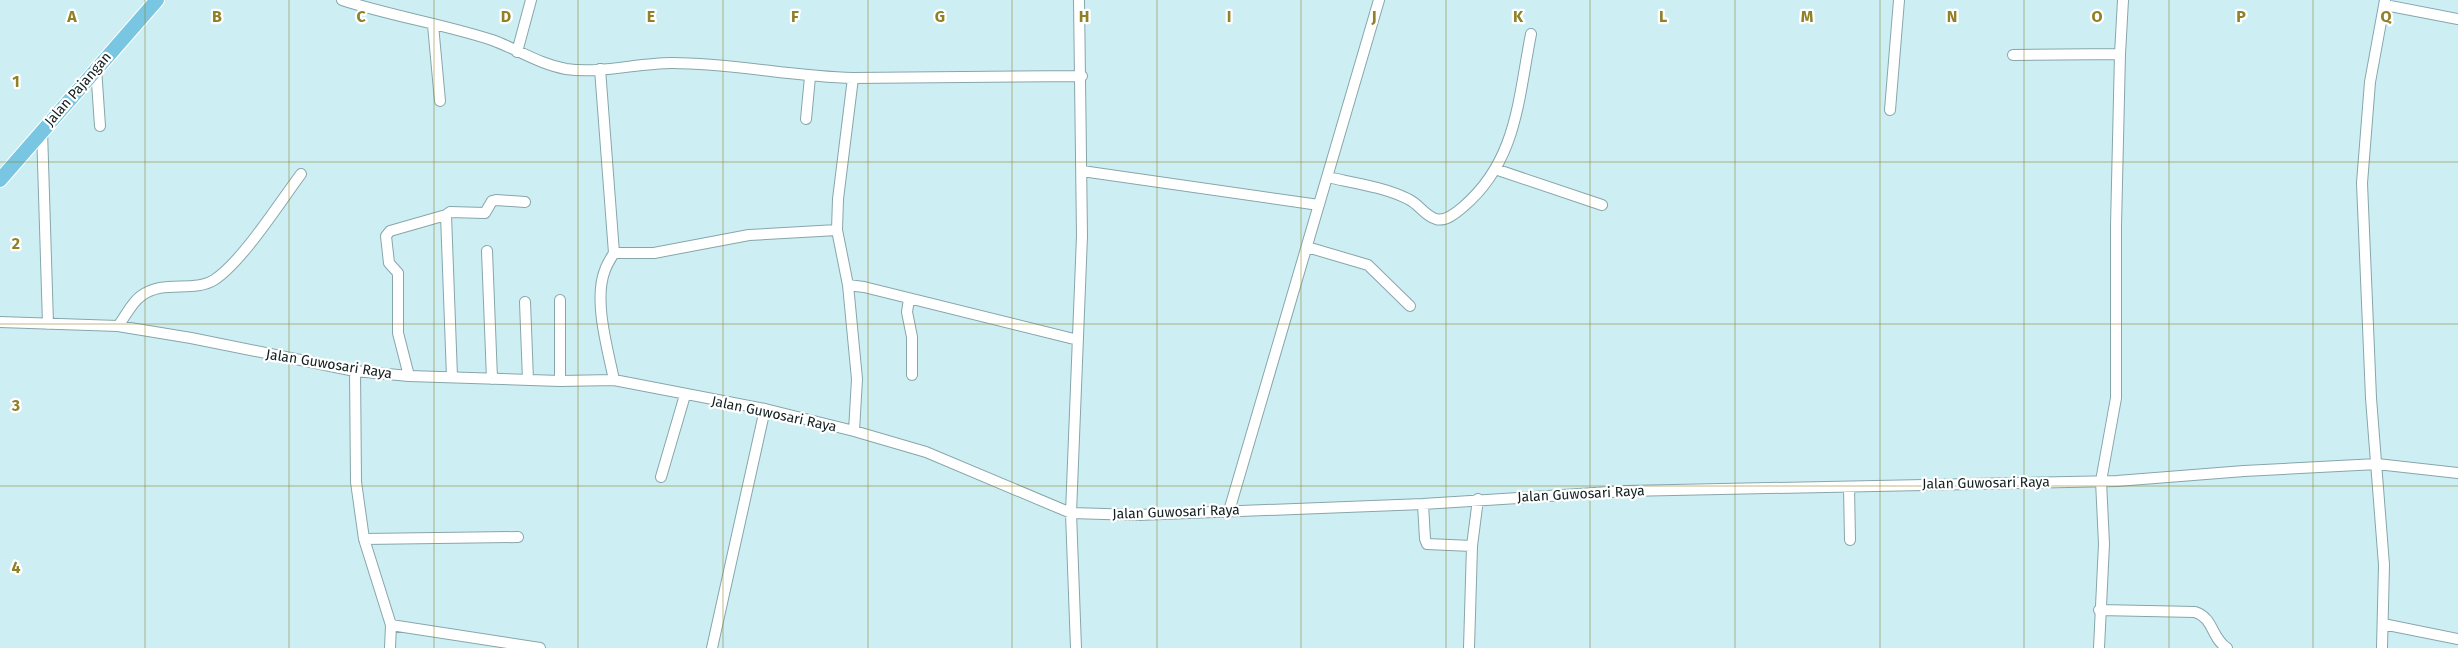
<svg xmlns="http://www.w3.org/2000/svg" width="2458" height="648" viewBox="0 0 2458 648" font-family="'Fira Sans',sans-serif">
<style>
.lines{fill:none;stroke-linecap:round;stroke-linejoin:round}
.minor-casing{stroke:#87a6ab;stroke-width:12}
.major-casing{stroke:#fff;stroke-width:16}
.minor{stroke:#fff;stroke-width:10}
.major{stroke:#78c6e1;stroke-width:14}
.grid{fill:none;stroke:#8f8128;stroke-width:1;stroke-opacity:0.55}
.labels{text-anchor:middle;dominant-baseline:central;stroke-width:4.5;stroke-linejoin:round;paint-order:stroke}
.street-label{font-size:14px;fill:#121f20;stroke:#fff}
.grid-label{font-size:16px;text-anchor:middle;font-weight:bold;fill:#8f8128;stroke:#fff;stroke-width:4.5;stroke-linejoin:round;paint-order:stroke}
</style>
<rect width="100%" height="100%" fill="#cdeff3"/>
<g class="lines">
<defs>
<path id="minor" d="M342,0c49,16 101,24 150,40 25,9 47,24 74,29 35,5 71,-6 106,-6 61,0 121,14 181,15
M2385,5l73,14
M433,25l7,76
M517,52l14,-52
M2013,55l107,-1
M96,68l4,58
M600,69l14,184c-3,5 -7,11 -9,17 -12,30 3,80 9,110
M1890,110l9,-110
M806,119l4,-42
M42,130l6,194
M1495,169l107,36
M1082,171l237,34
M1327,177c27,6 57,10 81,22 11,5 17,17 28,20 9,3 20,-6 27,-12 54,-46 55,-107 68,-173
M1307,247l61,18 42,41
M487,251l5,128
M614,253h40l95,-18 88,-5
M848,285l16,2 214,53
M909,299l-2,13 5,25v38
M525,302l3,78
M0,322l118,4 73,12 164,33 54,5 151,5 54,-1 151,29 89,22 72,21 145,61 67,2 285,-11 203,-13 491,-10 127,-10 133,-7 81,9
M118,326c7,-9 14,-24 23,-30 22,-17 52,-3 73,-16 28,-18 66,-78 87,-106
M355,371l1,111 8,57 27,86 149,23
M409,376l-11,-43v-60l-9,-10 -3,-27 4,-5 56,-16
M452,377l-6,-162 4,-3 35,1 7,-12 4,-1 29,2
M560,381v-81
M854,431l3,-52 -9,-94 -11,-55 1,-31 15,-121 229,-2
M661,477l24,-82
M1849,487l1,53
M1423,504l2,35 2,5 45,2
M1229,511l150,-511
M364,539l154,-2
M2099,610l96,2c19,6 16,26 32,36
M2383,624l75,15
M390,648l1,-23
M712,648l53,-239
M1076,648l-5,-135 11,-277 -3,-236
M1469,648l3,-102 6,-47
M2099,648l5,-104 -3,-63 15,-83v-172l4,-172 3,-54
M2382,648l2,-83 -13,-167 -9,-215 8,-101 15,-82"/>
<path id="major" d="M0,180l157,-180"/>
</defs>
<!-- minor casing -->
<use href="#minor" class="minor-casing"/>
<!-- major casing -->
<use href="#major" class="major-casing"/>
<!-- minor -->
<use href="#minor" class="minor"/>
<!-- major -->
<use href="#major" class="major"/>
</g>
<!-- grid -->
<path class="grid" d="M145,0v648M289,0v648M434,0v648M578,0v648M723,0v648M868,0v648M1012,0v648M1157,0v648M1301,0v648M1446,0v648M1590,0v648M1735,0v648M1880,0v648M2024,0v648M2169,0v648M2313,0v648M0,162h2458M0,324h2458M0,486h2458"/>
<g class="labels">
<!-- street labels -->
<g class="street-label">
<text transform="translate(78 89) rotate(-49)">Jalan Pajangan</text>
<text transform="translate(329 364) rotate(9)">Jalan Guwosari Raya</text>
<text transform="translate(774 414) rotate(12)">Jalan Guwosari Raya</text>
<text transform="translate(1986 483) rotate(-1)">Jalan Guwosari Raya</text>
<text transform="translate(1581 494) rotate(-3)">Jalan Guwosari Raya</text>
<text transform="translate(1176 512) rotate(-2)">Jalan Guwosari Raya</text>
</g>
</g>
<g class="grid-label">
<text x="72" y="22">A</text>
<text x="217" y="22">B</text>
<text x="361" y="22">C</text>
<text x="506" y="22">D</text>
<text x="651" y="22">E</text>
<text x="795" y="22">F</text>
<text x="940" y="22">G</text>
<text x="1084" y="22">H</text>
<text x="1229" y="22">I</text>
<text x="1374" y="22">J</text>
<text x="1518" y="22">K</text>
<text x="1663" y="22">L</text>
<text x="1807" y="22">M</text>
<text x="1952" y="22">N</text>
<text x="2097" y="22">O</text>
<text x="2241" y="22">P</text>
<text x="2386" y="22">Q</text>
<text x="16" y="87">1</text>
<text x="16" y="249">2</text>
<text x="16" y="411">3</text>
<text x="16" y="573">4</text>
</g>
</svg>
